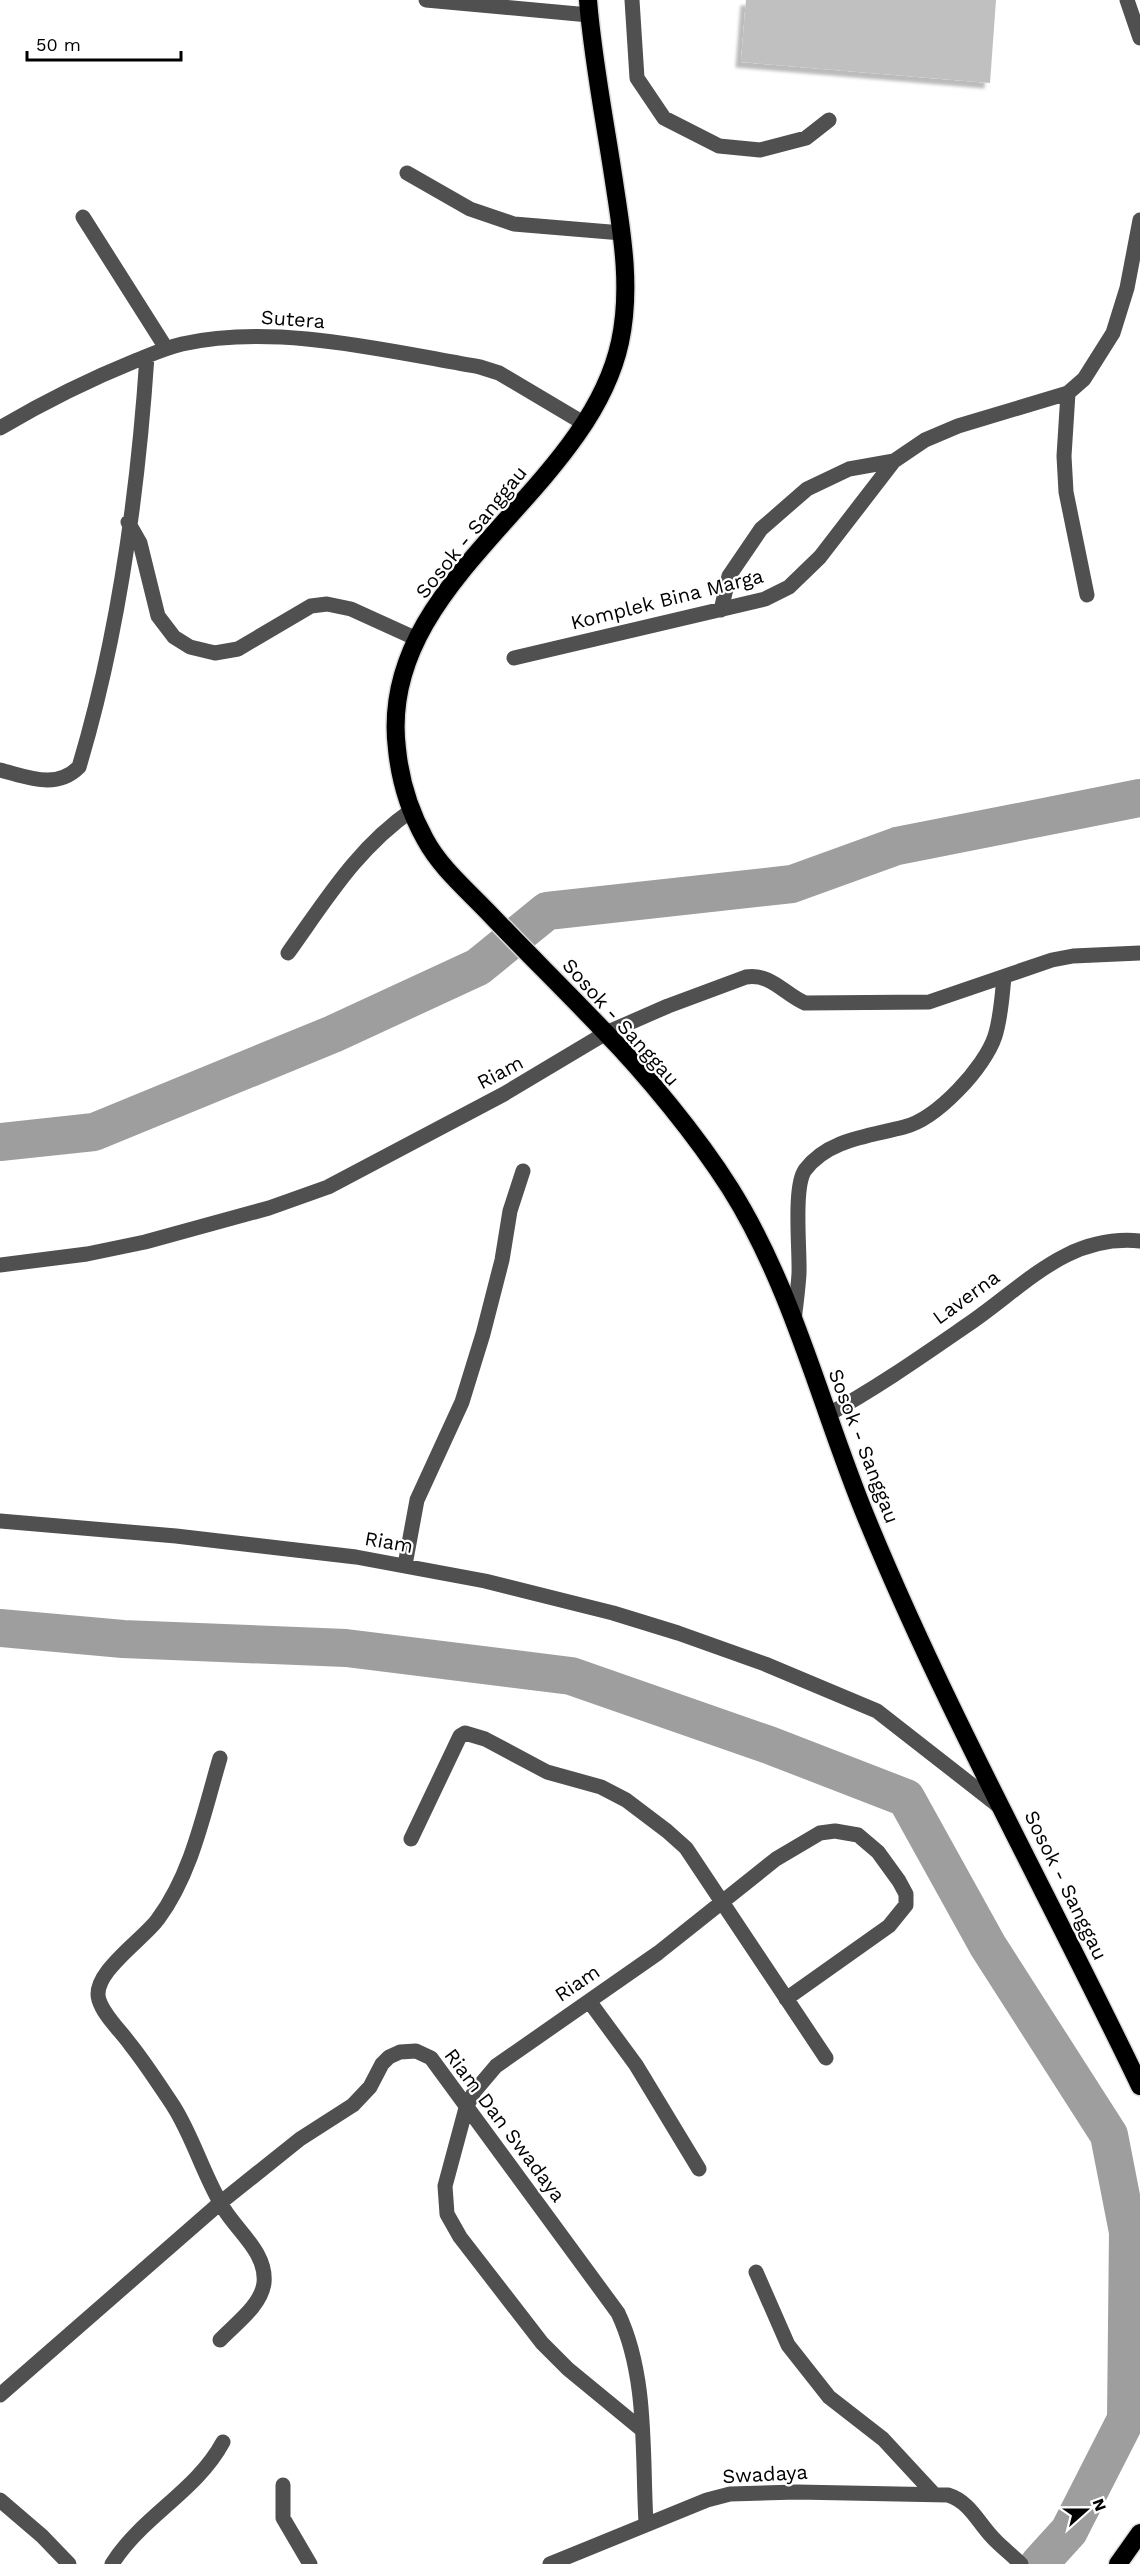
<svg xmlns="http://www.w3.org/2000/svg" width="1140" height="2564" viewBox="0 0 1140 2564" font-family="'Work Sans',sans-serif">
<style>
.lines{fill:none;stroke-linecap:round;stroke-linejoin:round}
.river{stroke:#9e9e9e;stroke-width:38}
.building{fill:#c0c0c0;filter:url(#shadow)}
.highway-casing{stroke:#dbdbdb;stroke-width:21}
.minor{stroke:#505050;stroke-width:15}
.highway{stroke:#000;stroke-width:18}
.labels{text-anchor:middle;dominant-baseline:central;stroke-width:4.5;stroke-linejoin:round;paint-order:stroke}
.street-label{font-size:20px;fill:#000;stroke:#fff}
</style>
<defs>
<filter id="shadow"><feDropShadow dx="-5.5" dy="5.5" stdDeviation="1.5" flood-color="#0004"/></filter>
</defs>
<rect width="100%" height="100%" fill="#fff"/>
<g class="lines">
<!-- river -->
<path class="river" d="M0,1142l94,-10 239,-98 145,-67 69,-56 245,-27 105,-38 243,-48
M0,1628l123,11 223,9 225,28 198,69 137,53 82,148 121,189 19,97 -2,187 -57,112 -30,33"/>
</g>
<!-- building -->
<path class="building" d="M746,0h250l-6,83 -249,-21z"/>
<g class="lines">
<defs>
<path id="highway" d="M588,0c5,63 18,126 27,188 8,51 16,103 5,154 -33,153 -244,239 -223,407 3,30 13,63 28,90 15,28 40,49 62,72 38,40 78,79 116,119 43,44 94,106 127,158 63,100 91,220 136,329 80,195 183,379 274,569
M1118,2564l22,-31"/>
</defs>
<!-- highway casing -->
<use href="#highway" class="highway-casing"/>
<!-- minor -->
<path class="minor" d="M426,0l163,15
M632,0l5,78 27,40 55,28 41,4 46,-12 23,-18
M1127,0l13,38
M407,173l63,36 44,15 108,9
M83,217l83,131
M1068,393l-4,63 2,36 21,103
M0,428c44,-26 88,-48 135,-67 15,-6 30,-13 47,-17 94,-21 205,7 298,23l19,6 86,51
M128,522l12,21 18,73 16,21 16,10 25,6 23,-4 73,-43 16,-2 24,5 66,30
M721,610l8,-34 32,-47 46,-40 42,-20 45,-8
M514,658l251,-59 24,-12 31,-30 74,-96 31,-21 33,-14 110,-33 16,-14 29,-46 14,-45 13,-68
M0,770c28,7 56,20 79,-3 39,-130 59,-275 68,-411
M288,953c38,-53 69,-105 124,-143
M0,1265l87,-11 58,-12 124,-34 59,-21 176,-93 102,-61 62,-27 78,-29c25,-4 38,17 59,26l124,-1 123,-42 21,-4 67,-3
M794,1320c2,-15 4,-31 5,-46 1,-23 -6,-87 6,-104 23,-31 65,-34 99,-43 33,-8 81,-60 91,-91 6,-19 7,-40 9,-59
M827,1415c50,-27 98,-61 146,-94 53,-37 96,-87 167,-80
M0,1521l176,15 180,21 129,24 128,32 65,20 87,31 112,47 123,96
M405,1565l12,-65 45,-98 21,-68 19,-74 8,-49 13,-40
M220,1758c-16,54 -28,115 -62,161 -14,20 -68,55 -59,81 5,16 21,30 31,44 16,20 30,42 44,63 20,32 30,70 50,102 14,23 43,44 40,74 -3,23 -29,41 -44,57
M411,1839l49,-103 5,-3 20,6 62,33 54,15 25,13 41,31 19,17 140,210
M589,2001l47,64 63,104
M756,2272l32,73 41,52 54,42 50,54
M0,2395l220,-192 80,-64 53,-34 17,-18 12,-23 7,-7 11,-5 16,-1 15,7 187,255c30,63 24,141 28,210
M641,2429l-73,-60 -26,-26 -82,-106 -13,-23 -2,-28 21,-78 8,-16 22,-26 162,-113 118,-94 44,-26 15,-2 23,4 20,17 21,29 7,13v11l-17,21 -103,73
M283,2485v33l27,46
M0,2500l42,36 27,28
M112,2564c30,-48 84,-72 111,-122
M550,2564l157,-64 23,-6 67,-2 151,3c23,7 31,30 48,46 8,8 17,15 25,23"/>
<!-- highway -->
<use href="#highway" class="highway"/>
</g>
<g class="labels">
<!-- street labels -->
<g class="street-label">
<text transform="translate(293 319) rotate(4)">Sutera</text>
<text transform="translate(471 532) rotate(-51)">Sosok - Sanggau</text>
<text transform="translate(667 599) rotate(-14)">Komplek Bina Marga</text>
<text transform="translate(621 1022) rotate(48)">Sosok - Sanggau</text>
<text transform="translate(500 1072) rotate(-28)">Riam</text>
<text transform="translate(966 1297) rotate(-36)">Laverna</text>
<text transform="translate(864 1446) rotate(69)">Sosok - Sanggau</text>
<text transform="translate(389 1542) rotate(10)">Riam</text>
<text transform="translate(1066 1885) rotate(64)">Sosok - Sanggau</text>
<text transform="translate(577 1983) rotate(-34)">Riam</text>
<text transform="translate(505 2125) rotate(53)">Riam Dan Swadaya</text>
<text transform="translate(765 2474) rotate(-3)">Swadaya</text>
</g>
</g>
<!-- north arrow -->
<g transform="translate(1086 2510) rotate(69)" stroke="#ffffff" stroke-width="4.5" paint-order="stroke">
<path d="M0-4.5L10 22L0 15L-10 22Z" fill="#000000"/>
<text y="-9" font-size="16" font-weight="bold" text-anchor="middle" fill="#000000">N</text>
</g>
<!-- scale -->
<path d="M27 51v9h154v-9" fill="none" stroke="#000000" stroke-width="3"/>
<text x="36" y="51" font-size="18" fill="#000000" stroke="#ffffff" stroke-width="4.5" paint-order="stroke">50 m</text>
</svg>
